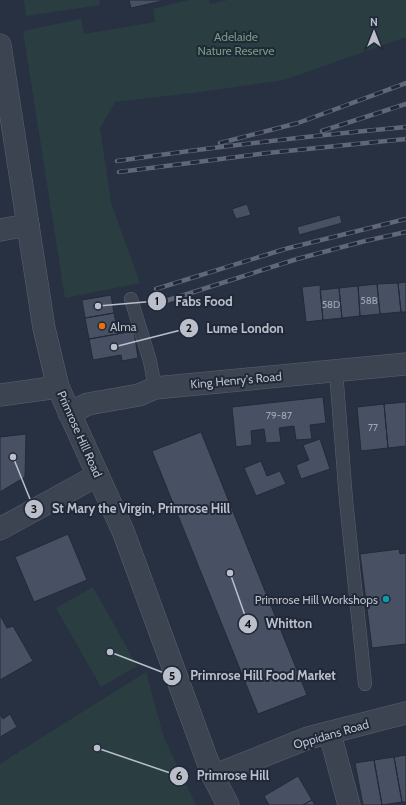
<svg xmlns="http://www.w3.org/2000/svg" width="406" height="805" viewBox="0 0 406 805" font-family="Cabin,sans-serif">
<style>
.green{fill:#2a3e42}
.building{fill:#485163;stroke:#232a39}
.lines{fill:none;stroke-linecap:round;stroke-linejoin:round}
.service-casing{stroke:#5b616f;stroke-width:14}
.minor-casing{stroke:#5b616f;stroke-width:23}
.tertiary-casing{stroke:#5b616f;stroke-width:23}
.service{stroke:#3d4451;stroke-width:13}
.minor{stroke:#3d4451;stroke-width:22}
.tertiary{stroke:#3d4451;stroke-width:22}
.rail-casing{stroke:#5f6778;stroke-width:4.5}
.rail{stroke:#212837;stroke-width:3;stroke-dasharray:9;stroke-linecap:butt}
.food-dot{fill:#e8710a;stroke:#212837;stroke-width:1.5}
.culture-dot{fill:#0f9aa8;stroke:#212837;stroke-width:1.5}
.labels{text-anchor:middle;dominant-baseline:central;stroke-width:4;stroke-linejoin:round;paint-order:stroke}
.number-label{font-size:10px;fill:#9ea4b1}
.park-label{font-size:12px;fill:#729b7f;stroke:#212837}
.poi-label{font-size:12px;fill:#babfcb;stroke:#212837;text-anchor:start}
.street-label{font-size:12px;fill:#babfcb;stroke:#212837}
.leader{fill:none;stroke:#babfcb;stroke-width:1.5}
.callout-dot{fill:#babfcb;stroke:#212837;stroke-width:1.5}
.mark-label{font-size:12px;text-anchor:middle;font-weight:bold;fill:#111}
.callout-label{font-size:13px;text-anchor:middle;font-weight:bold;fill:#babfcb;stroke:#212837;stroke-width:4;stroke-linejoin:round;paint-order:stroke}
</style>
<rect width="100%" height="100%" fill="#283141"/>
<!-- green -->
<path class="green" d="M24,0h75l1,5 -74,11z
M189,0h20l1,4 18,-4h178v37l-122,43 -92,13 -77,9 -15,26 11,75 29,80 -75,15 -42,-267 58,-12 3,15 71,-12 -2,-13z
M93,587l44,79 -36,21 -45,-79z
M146,672l18,66 32,67h-196v-41z"/>
<!-- building -->
<path class="building" d="M129,0h33v1l-31,7z
M247,204l4,11 -15,4 -4,-10z
M340,215l2,8 -43,12 -2,-8z
M406,282v30h-5l-3,-29z
M398,283l3,29 -21,2 -3,-30z
M377,284l3,30 -20,2 -2,-30z
M320,285l3,35 -17,2 -4,-35z
M358,286l2,30 -18,2 -3,-30z
M339,288l3,30 -19,2 -3,-30z
M111,295l3,18 -29,5 -3,-18z
M114,313l4,21 -29,5 -4,-21z
M134,331l4,27 -16,3 -1,-6 -28,5 -4,-21z
M323,397l3,26 -16,2 2,14 -16,1 -2,-14 -15,2 2,14 -15,1 -2,-14 -13,2 1,14 -16,2 -4,-40z
M406,402v44l-18,2 -4,-44z
M384,404l4,44 -27,3 -4,-44z
M201,432l106,263 -49,19 -106,-263z
M26,434l-1,43 -25,15v-55z
M320,439l10,30 -29,10 -5,-14 13,-5 -6,-15z
M261,461l6,15 13,-5 6,13 -30,12 -12,-28z
M68,534l19,46 -53,22 -19,-45z
M399,549l1,5 6,-1v91l-34,4 -12,-94z
M0,615l7,13 6,-2 20,35 -33,19z
M0,714l3,5 7,-5 7,13 -17,10z
M406,755v47h-4l-8,-45z
M394,757l8,45 -20,3 -8,-45z
M374,760l8,45h-19l-8,-42z
M298,776l14,24 -9,5h-34l-5,-9z
M312,800l3,5h-12z"/>
<g class="lines">
<defs>
<path id="service" d="M131,299l19,62 5,27
M336,371l10,129 19,184"/>
<path id="minor" d="M0,230l28,-5
M0,395l58,-8
M69,413l19,-9 51,-9 16,-7 251,-24
M0,529l98,-54
M330,734l19,71
M213,776l95,-38 98,-25"/>
<path id="tertiary" d="M0,45l44,283 14,59 65,144 90,245 15,29"/>
</defs>
<!-- service casing -->
<use href="#service" class="service-casing"/>
<!-- minor casing -->
<use href="#minor" class="minor-casing"/>
<!-- tertiary casing -->
<use href="#tertiary" class="tertiary-casing"/>
<!-- service -->
<use href="#service" class="service"/>
<!-- minor -->
<use href="#minor" class="minor"/>
<!-- tertiary -->
<use href="#tertiary" class="tertiary"/>
<defs>
<path id="rail" d="M322,131l84,-27
M220,143l78,-20 108,-40
M117,161c96,-14 192,-25 289,-34
M119,172l148,-19 139,-14
M156,289l129,-40 121,-30
M159,303l138,-44 68,-18 41,-9"/>
</defs>
<!-- rail casing -->
<use href="#rail" class="rail-casing"/>
<!-- rail -->
<use href="#rail" class="rail"/>
</g>
<!-- markers -->
<circle class="food-dot" cx="102" cy="326" r="4"/>
<circle class="culture-dot" cx="386" cy="599" r="4"/>
<g class="labels">
<!-- number labels -->
<g class="number-label">
<text x="369" y="300">58B</text>
<text x="331" y="304">58D</text>
<text x="279" y="415">79-87</text>
<text x="373" y="427">77</text>
</g>
<!-- park labels -->
<g class="park-label">
<text x="236" y="36">Adelaide<tspan x="236" dy="14">Nature Reserve</tspan></text>
</g>
<!-- poi labels -->
<g class="poi-label">
<text x="110" y="326">Alma</text>
<text x="378" y="599" text-anchor="end">Primrose Hill Workshops</text>
</g>
<!-- street labels -->
<g class="street-label">
<text transform="translate(236 380) rotate(-5)">King Henry's Road</text>
<text transform="translate(80 434) rotate(66)">Primrose Hill Road</text>
<text transform="translate(331 734) rotate(-16)">Oppidans Road</text>
</g>
</g>
<!-- callouts -->
<path class="leader" d="M98 306L157 301M114 347L189 328M13 457L34 509M230 573L248 624M110 652L172 676M97 748L179 776"/>
<g class="callout-dot">
<circle cx="98" cy="306" r="4"/>
<circle cx="114" cy="347" r="4"/>
<circle cx="13" cy="457" r="4"/>
<circle cx="230" cy="573" r="4"/>
<circle cx="110" cy="652" r="4"/>
<circle cx="97" cy="748" r="4"/>
<circle cx="157" cy="301" r="10"/>
<circle cx="189" cy="328" r="10"/>
<circle cx="34" cy="509" r="10"/>
<circle cx="248" cy="624" r="10"/>
<circle cx="172" cy="676" r="10"/>
<circle cx="179" cy="776" r="10"/>
</g>
<g class="mark-label">
<text x="157" y="305">1</text>
<text x="189" y="332">2</text>
<text x="34" y="513">3</text>
<text x="248" y="628">4</text>
<text x="172" y="680">5</text>
<text x="179" y="780">6</text>
</g>
<g class="callout-label">
<text x="204" y="306">Fabs Food</text>
<text x="245" y="333">Lume London</text>
<text x="141" y="513">St Mary the Virgin, Primrose Hill</text>
<text x="289" y="628">Whitton</text>
<text x="263" y="680">Primrose Hill Food Market</text>
<text x="233" y="780">Primrose Hill</text>
</g>
<!-- north arrow -->
<g transform="translate(374 32)" stroke="#212837" stroke-width="3" paint-order="stroke">
<path d="M0-3L7 15L0 10L-7 15Z" fill="#babfcb"/>
<text y="-6" font-size="11" font-weight="bold" text-anchor="middle" fill="#babfcb">N</text>
</g>
</svg>
